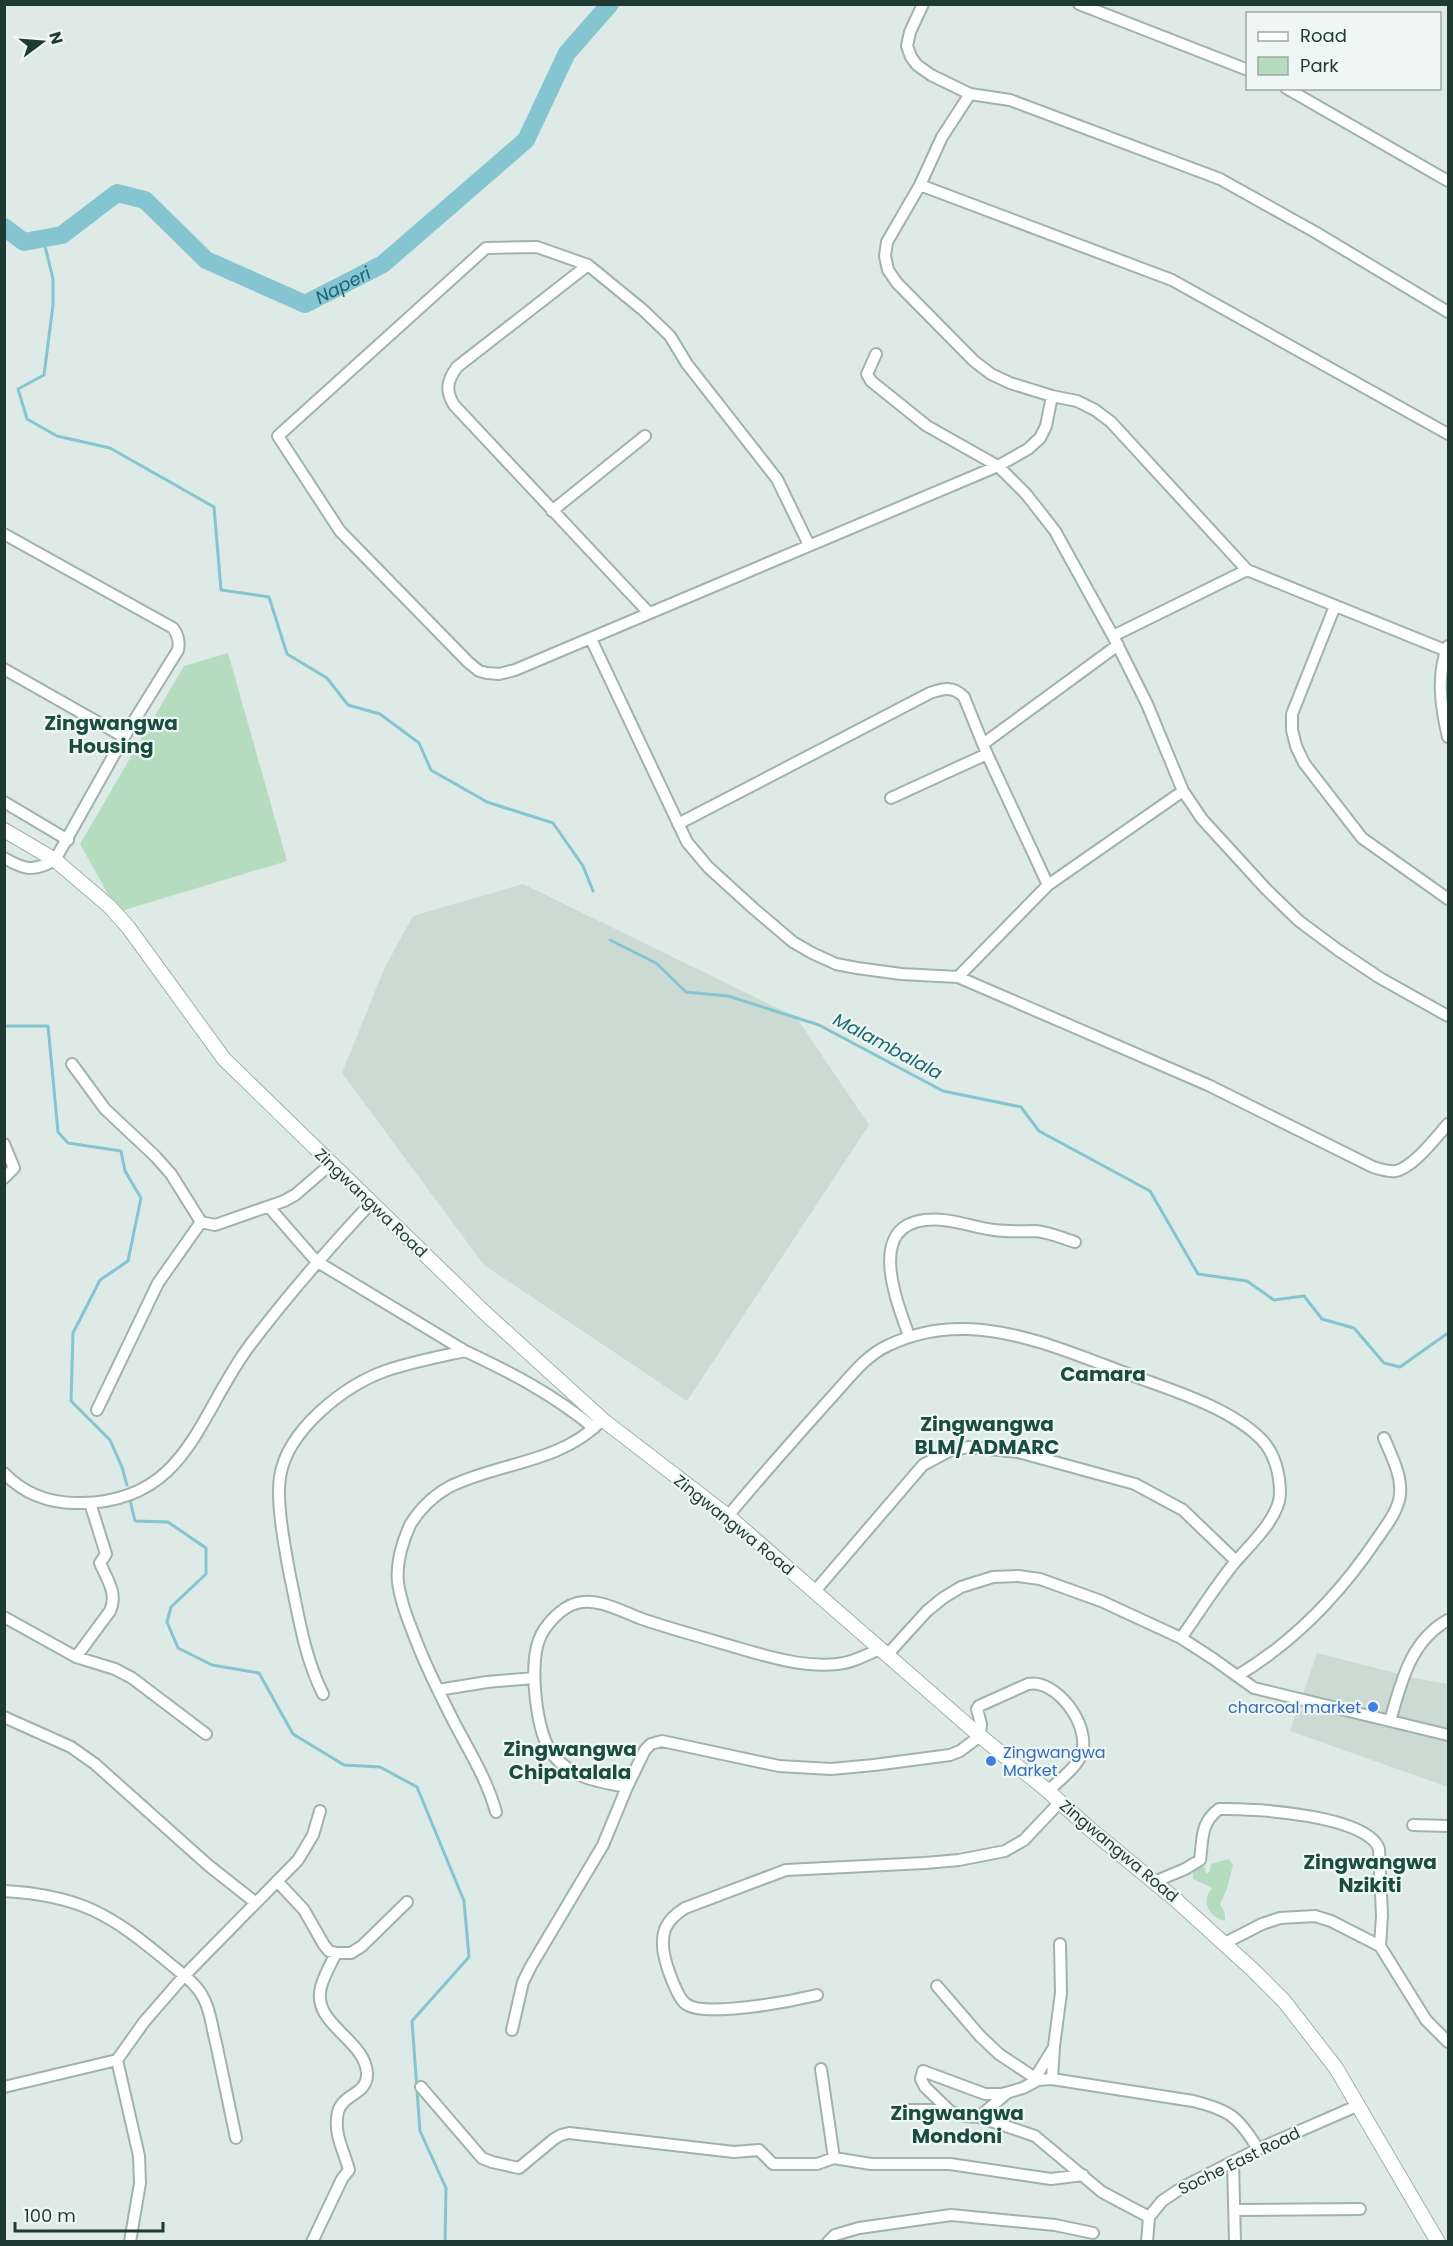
<svg xmlns="http://www.w3.org/2000/svg" width="1453" height="2246" viewBox="0 0 1453 2246" font-family="Poppins,sans-serif">
<style>
.built{fill:#ccdad4}
.green{fill:#b6dcc0}
.lines{fill:none;stroke-linecap:round;stroke-linejoin:round}
.stream{stroke:#84c5d1;stroke-width:3}
.river{stroke:#84c5d1;stroke-width:18}
.minor-casing{stroke:#a1b2ac;stroke-width:14}
.tertiary-casing{stroke:#a1b2ac;stroke-width:16}
.minor{stroke:#fff;stroke-width:10}
.tertiary{stroke:#fff;stroke-width:14}
.shop-dot{fill:#3f7fe0;stroke:#eef7f3;stroke-width:2}
.labels{text-anchor:middle;dominant-baseline:central;stroke-width:4.5;stroke-linejoin:round;paint-order:stroke}
.street-label{font-size:16px;fill:#1f3a33;stroke:#eef7f3}
.shop-label{font-size:16px;fill:#366cbe;stroke:#eef7f3;text-anchor:end}
.water-label{font-size:18px;font-style:italic;fill:#196676;stroke:#eef7f3}
.quarter-label{font-size:20px;font-weight:bold;fill:#1b4c40;stroke:#eef7f3}
</style>
<rect width="100%" height="100%" fill="#deeae5"/>
<!-- built -->
<path class="built" d="M523,884l273,133 73,108 -182,276 -203,-136 -142,-192 42,-104 29,-53z
M1317,1653l102,26 29,5v103l-158,-56z"/>
<!-- green -->
<path class="green" d="M228,653l59,208 -169,51 -38,-68 104,-178z
M1229,1859l4,6 -6,24 -7,15 5,10v7c-16,-4 -25,-19 -13,-33l-19,-9v-8l6,-6 6,3 1,6 4,-3 1,-7z"/>
<g class="lines">
<!-- stream -->
<path class="stream" d="M43,238l10,41v26l-9,70 -26,14 9,30 30,17 53,12 104,59 7,83 48,7 18,57 40,24 21,27 32,9 39,29 12,27 56,32 66,21 30,43 10,25
M610,940l46,23 30,29 42,4 91,29 124,66 78,16 18,24 111,60 48,83 49,7 27,19 30,-4 18,23 32,9 30,35 16,4 48,-34
M4,1026h44l10,106 10,11 53,8 4,20 16,27 -13,63 -28,19 -27,53 -2,68 39,39 12,27 5,18
M130,1500l5,21 33,1 38,26v26l-35,33 -4,15 11,26 34,17 47,8 34,61 51,31 36,2 37,20 47,114 5,56 -57,64 8,110 26,57 -1,54"/>
<!-- river -->
<path class="river" id="s1" d="M4,227l20,15 38,-7 55,-42 28,7 61,60 99,44 78,-40 143,-124 41,-87 43,-49"/>
<defs>
<path id="minor" d="M923,4l-13,28 -3,14 4,11 6,8 14,10 39,19 40,6 210,79 95,53 133,80
M1079,4l169,66
M1286,88l162,93
M970,94l-28,43 -22,48 -33,57 -2,14 3,14 9,13 77,78 17,13 19,9 42,13 25,5 18,9 16,12 136,148 200,81
M920,185l252,95 276,154
M588,265l-131,102c-10,14 -12,23 -3,38l195,208
M876,354l-9,20 4,7 56,45 71,40 28,28 29,37 58,105 34,68 36,87 19,28 64,70 33,32 39,29 42,28 68,38
M552,511l93,-75
M4,534l169,94c5,7 7,13 5,22l-54,87 -69,123c-22,12 -30,10 -51,-2
M809,545l-32,-66 -90,-115 -17,-28 -27,-26 -55,-45 -51,-18 -51,1 -208,188 62,95 128,131 11,9 8,2 12,1 16,-4 483,-204 30,-17 12,-11 6,-12 6,-30
M1335,606l-43,108v16l4,16 8,17 58,75 86,61
M1113,636l134,-66
M591,639l96,203 21,25 45,41 40,34 19,11 24,11 21,4 44,6 57,3 250,108 165,82c7,2 15,5 23,4 18,-4 40,-34 52,-47
M1448,646c-12,29 -7,62 0,91
M4,669l120,68
M983,744l135,-99
M891,798l96,-44
M4,802l64,38
M678,824l252,-131c14,-5 23,-7 34,4l23,57 61,131
M958,977l90,-92 135,-94
M72,1064l33,45 50,47 16,18 30,48 14,3 69,-24 11,-6 36,-31
M4,1144l10,24 -10,10
M269,1207l47,54 149,90
M909,1336c-12,-34 -43,-109 16,-116 22,-3 47,7 69,10 14,2 27,1 41,1 14,1 27,7 40,11
M97,1410l61,-127 43,-61
M4,1473c21,22 48,31 78,30 106,-2 116,-89 168,-158 38,-50 78,-96 121,-142
M728,1516c33,-40 67,-78 101,-116 18,-19 35,-44 60,-55 25,-12 50,-17 79,-16 55,2 109,26 160,45 43,16 101,33 133,65 14,14 19,36 19,55 -1,24 -29,50 -44,67 -20,24 -37,52 -55,77
M815,1591l108,-126 26,-14 20,-4 49,5 117,32 48,26 53,51
M4,1617l72,40 39,12 17,9 74,56
M887,1655l40,-44 16,-13 18,-11 32,-10 25,-1 22,3 61,22 80,37 31,20 42,30 194,47
M76,1657l34,-46c8,-17 -3,-32 -10,-48l6,-9 -16,-51
M1237,1676c57,-34 103,-82 140,-137 9,-13 21,-28 23,-44 2,-20 -9,-40 -16,-57
M438,1690l49,-8 47,-4
M323,1694c-19,-38 -24,-77 -33,-118 -5,-27 -14,-73 -10,-99 7,-47 64,-91 105,-106 26,-9 53,-14 80,-20 47,22 89,44 129,77
M4,1717l67,30 24,17 113,101 48,38
M1390,1721c11,-38 20,-80 58,-101
M627,1787c-28,-5 -55,-9 -74,-32 -17,-21 -24,-89 -14,-115 5,-14 22,-33 38,-37 20,-6 46,9 65,16 26,9 53,16 79,24 36,10 77,25 116,21 15,-1 29,-9 43,-15
M496,1812c-9,-32 -25,-58 -40,-86 -16,-31 -32,-63 -44,-96 -6,-15 -12,-31 -14,-48 -2,-19 4,-39 12,-57 9,-15 23,-29 39,-38 48,-24 109,-24 149,-63
M1413,1825l35,1
M277,1881l27,29 20,35 5,6 8,2h14l11,-7 45,-44
M1154,1882l31,-13 15,-9c3,-21 0,-37 19,-51 32,-1 149,6 160,40l3,67 -2,30
M4,1891c76,4 108,24 165,72 12,10 28,21 35,36 7,13 8,30 12,44 7,32 13,63 20,95
M1225,1943l37,-19 18,-6 35,-2 16,5 49,25 46,74 22,22
M937,1986l43,50 19,18 39,26
M817,1995c-25,6 -112,23 -131,9 -9,-6 -20,-39 -22,-50 -4,-22 2,-34 21,-46l101,-38 139,-7 34,-3 46,-9 19,-11 36,-38
M512,2030l11,-48 8,-16 72,-121 24,-58 18,-37 6,-6 11,-3 117,25 52,3 43,-4 76,-10 10,-4 20,-15 1,-12 -4,-15 2,-3 49,-22c29,-5 62,41 54,68 -4,15 -23,28 -34,39
M117,2060l22,96 1,27 -10,59
M821,2069l13,89
M1035,2078l18,-29
M1052,2079l2,-33 7,-53 -1,-49
M4,2087l113,-27 27,-38 40,-46 114,-116 15,-25 7,-24
M421,2087l61,71 10,4 27,6 35,-29 7,-4 8,-2 165,19 25,-2 14,14h44l17,-6 37,6h79l101,15 32,-4
M910,2110h39
M979,2117l28,-24
M1233,2162l2,80
M1235,2210l125,-1
M1149,2217l-47,-25 -67,-56 -56,-19 -14,-1 -14,-4 -26,-25 -4,-8 2,-8 62,23h17l21,-6 15,-8 14,-1 141,22c36,9 45,15 65,48
M312,2242l30,-63 7,-9c-5,-19 -16,-37 -11,-58 5,-19 30,-17 29,-39 -2,-34 -56,-49 -46,-86 3,-12 10,-23 15,-34
M828,2242l7,-7 24,-7 92,-13 104,10 38,8
M1147,2242l2,-25 13,-16 21,-14 75,-38 101,-44"/>
<path id="tertiary" d="M4,830l51,30 54,46 19,21 96,132 260,253 119,108 125,96 252,220 68,55 43,39 85,70 77,70 31,31 52,67 102,174"/>
</defs>
<!-- minor casing -->
<use href="#minor" class="minor-casing"/>
<!-- tertiary casing -->
<use href="#tertiary" class="tertiary-casing"/>
<!-- minor -->
<use href="#minor" class="minor"/>
<!-- tertiary -->
<use href="#tertiary" class="tertiary"/>
</g>
<!-- markers -->
<g class="shop-dot">
<circle cx="1373" cy="1707" r="6"/>
<circle cx="991" cy="1761" r="6"/>
</g>
<g class="labels">
<!-- street labels -->
<g class="street-label">
<text transform="translate(371 1203) rotate(44)">Zingwangwa Road</text>
<text transform="translate(734 1525) rotate(39)">Zingwangwa Road</text>
<text transform="translate(1119 1851) rotate(40)">Zingwangwa Road</text>
<text transform="translate(1239 2161) rotate(-26)">Soche East Road</text>
</g>
<!-- shop labels -->
<g class="shop-label">
<text x="1361" y="1707">charcoal market</text>
<text x="1003" y="1752" text-anchor="start">Zingwangwa<tspan x="1003" dy="18">Market</tspan></text>
</g>
<!-- water labels -->
<g class="water-label">
<text stroke="none"><textPath href="#s1" startOffset="398">Naperi</textPath></text>
<text transform="translate(888 1046) rotate(28)">Malambalala</text>
</g>
<!-- quarter labels -->
<g class="quarter-label">
<text x="111" y="723">Zingwangwa<tspan x="111" dy="23">Housing</tspan></text>
<text x="1103" y="1374">Camara</text>
<text x="987" y="1424">Zingwangwa<tspan x="987" dy="23">BLM/ ADMARC</tspan></text>
<text x="570" y="1749">Zingwangwa<tspan x="570" dy="23">Chipatalala</tspan></text>
<text x="1370" y="1862">Zingwangwa<tspan x="1370" dy="23">Nzikiti</tspan></text>
<text x="957" y="2113">Zingwangwa<tspan x="957" dy="23">Mondoni</tspan></text>
</g>
</g>
<!-- border -->
<rect width="1453" height="2246" fill="none" stroke="#1f3a33" stroke-width="12"/>
<!-- legend -->
<rect x="1246" y="12" width="195" height="78" fill="#eef7f3" stroke="#9baba6" stroke-width="1.5"/>
<rect x="1258" y="32" width="30" height="9" fill="#ffffff" stroke="#9baba6" stroke-width="1.5"/>
<text x="1300" y="42" font-size="18" fill="#1f3a33">Road</text>
<rect x="1258" y="57" width="30" height="18" fill="#b6dcc0" stroke="#9baba6" stroke-width="1.5"/>
<text x="1300" y="72" font-size="18" fill="#1f3a33">Park</text>
<!-- north arrow -->
<g transform="translate(42 42) rotate(74)" stroke="#eef7f3" stroke-width="4.5" paint-order="stroke">
<path d="M0-4.5L10 22L0 15L-10 22Z" fill="#1f3a33"/>
<text y="-9" font-size="16" font-weight="bold" text-anchor="middle" fill="#1f3a33">N</text>
</g>
<!-- scale -->
<path d="M15 2222v9h148v-9" fill="none" stroke="#1f3a33" stroke-width="3"/>
<text x="24" y="2222" font-size="18" fill="#1f3a33" stroke="#eef7f3" stroke-width="4.5" paint-order="stroke">100 m</text>
</svg>
